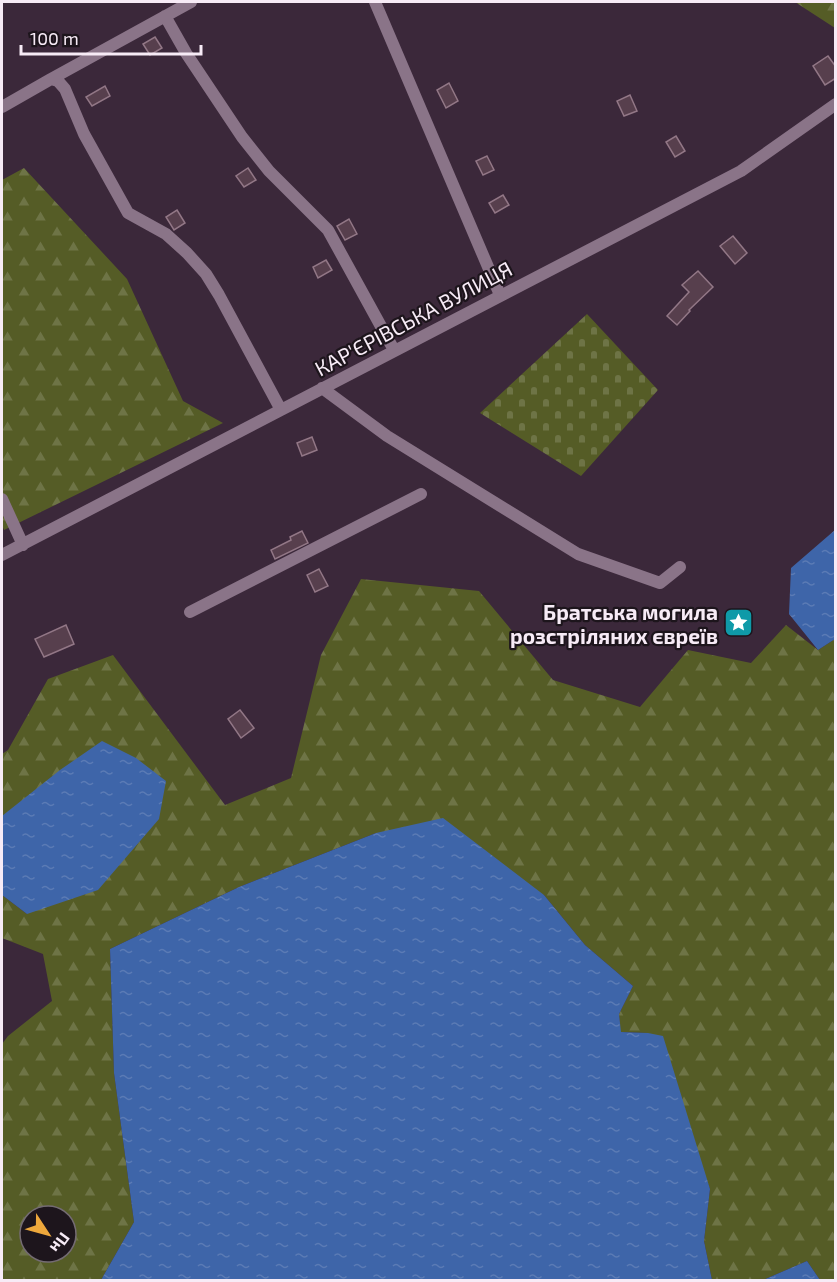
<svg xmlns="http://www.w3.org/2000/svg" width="837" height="1282" viewBox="0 0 837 1282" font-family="'Exo 2',sans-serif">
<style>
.forest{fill:url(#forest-firs);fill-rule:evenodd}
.cemetery{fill:url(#cemetery-stones)}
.water{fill:url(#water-ripples)}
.building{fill:#573f4d;stroke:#927786;stroke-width:1.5}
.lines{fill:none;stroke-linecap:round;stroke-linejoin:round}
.minor{stroke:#8a7488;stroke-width:12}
.labels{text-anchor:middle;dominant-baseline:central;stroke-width:4.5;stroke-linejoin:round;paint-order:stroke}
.street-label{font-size:21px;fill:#f7ebf6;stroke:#1d151c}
.poi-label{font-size:21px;font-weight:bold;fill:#f7ebf6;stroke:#1d151c;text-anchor:end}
</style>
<defs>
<pattern id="forest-firs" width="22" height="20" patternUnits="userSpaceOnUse" patternTransform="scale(1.5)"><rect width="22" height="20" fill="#555c26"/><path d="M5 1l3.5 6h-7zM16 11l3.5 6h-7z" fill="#6e7446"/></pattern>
<pattern id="cemetery-stones" width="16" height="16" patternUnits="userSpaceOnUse" patternTransform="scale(1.5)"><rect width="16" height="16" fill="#555c26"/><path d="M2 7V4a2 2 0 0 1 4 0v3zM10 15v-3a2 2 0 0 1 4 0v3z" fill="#6e7446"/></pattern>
<pattern id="water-ripples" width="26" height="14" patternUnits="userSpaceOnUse" patternTransform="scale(1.5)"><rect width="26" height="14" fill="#3e65a9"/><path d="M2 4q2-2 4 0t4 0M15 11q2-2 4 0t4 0" fill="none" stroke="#5b7bb5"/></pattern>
</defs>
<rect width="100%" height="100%" fill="#3b283a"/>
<!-- forest -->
<path class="forest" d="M795,2h40v26z
M24,168l103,111 56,122 40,22 -219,107 -2,-5v-345z
M361,579l118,12 74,89 87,27 48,-57 63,13 35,-38 32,25 17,-11v641h-15l-13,-19 -44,19h-51l-8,-39 6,-52 -62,-156 -28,-1 -1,-18 14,-28 -48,-41 -41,-50 -168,-62 -137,54 -129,62 4,124 20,149 -33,58h-99v-236l6,-8 44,-35 -9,-47 -41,-16v-43l25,19 -25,-98v3v-65l6,-4 40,-71 65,-24 112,150 66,-27 30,-123zM30,1216h36v36h-36z"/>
<!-- cemetery -->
<path class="cemetery" d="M587,314l71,76 -77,86 -101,-63z"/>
<!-- water -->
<path class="water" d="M835,530v109l-17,11 -29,-36 2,-46z
M102,741l34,17 30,23 -7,38 -61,71 -71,24 -25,-19v-79l58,-46z
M443,818l101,77 41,50 48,41 -14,28 2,18 27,1 15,3 47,153 -6,52 8,39h-611l33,-58 -20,-149 -4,-124 129,-62 137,-54z
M807,1261l13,19h-57z"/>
<!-- building -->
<path class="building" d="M155,37l7,11 -12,7 -7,-11z
M828,56l8,11v11l-11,7 -12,-19z
M449,83l9,18 -12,7 -9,-18z
M105,86l5,10 -18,10 -6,-9z
M630,95l7,16 -13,5 -7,-15z
M676,136l9,15 -10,6 -9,-15z
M487,156l7,14 -11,5 -7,-14z
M248,168l8,12 -12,7 -8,-11z
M503,195l6,10 -14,8 -6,-10z
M177,210l8,13 -11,7 -8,-13z
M349,219l8,15 -12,6 -8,-14z
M733,236l14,17 -12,11 -15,-18z
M326,260l6,10 -14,8 -5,-11z
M698,271l15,16 -24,23 1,1 -13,14 -10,-9 22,-24 -7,-7z
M312,437l5,13 -15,6 -5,-13z
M302,531l6,12 -33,16 -4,-9 20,-10 -1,-3z
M319,569l9,17 -13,6 -8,-17z
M66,625l8,19 -30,13 -9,-18z
M240,710l14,18 -13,10 -13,-19z"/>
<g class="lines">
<!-- minor -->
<path class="minor" d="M375,2l125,293
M165,16l21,37 56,84 27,34 59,59 66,120
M51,79l140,-77
M2,107l49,-28 7,2 7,8 19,45 44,79 38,21 21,19 19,21 13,21 62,115
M322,388l65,48 191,118 82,29 20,-16
M2,499l21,46
M2,555l739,-384 95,-67
M190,612l231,-118"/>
</g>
<!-- icons -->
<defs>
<symbol id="sight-square" viewBox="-11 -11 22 22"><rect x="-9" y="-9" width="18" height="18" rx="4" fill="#0f9aa8" stroke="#1d151c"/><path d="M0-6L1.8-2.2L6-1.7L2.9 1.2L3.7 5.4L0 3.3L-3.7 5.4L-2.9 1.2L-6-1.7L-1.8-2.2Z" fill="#fff"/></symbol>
</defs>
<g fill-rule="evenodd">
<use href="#sight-square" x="722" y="606" width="33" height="33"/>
</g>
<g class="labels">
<!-- street labels -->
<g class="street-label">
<text transform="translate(413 318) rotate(-28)">КАР'ЄРІВСЬКА ВУЛИЦЯ</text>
</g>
<!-- poi labels -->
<g class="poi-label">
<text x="718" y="611">Братська могила<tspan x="718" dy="24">розстріляних євреїв</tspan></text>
</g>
</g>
<!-- border -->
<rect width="837" height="1282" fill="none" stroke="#f7ebf6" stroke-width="6"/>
<!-- north arrow -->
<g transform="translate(48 1234) rotate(126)"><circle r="28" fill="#1d151c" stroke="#746b73" stroke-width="1.5"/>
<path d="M0-4.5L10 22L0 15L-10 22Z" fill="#eea83c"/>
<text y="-9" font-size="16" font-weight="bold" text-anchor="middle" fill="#f7ebf6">Пн</text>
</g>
<!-- scale -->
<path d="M21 45v9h180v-9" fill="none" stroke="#f7ebf6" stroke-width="3"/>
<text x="30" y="45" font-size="18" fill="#f7ebf6" stroke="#1d151c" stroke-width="4.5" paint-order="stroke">100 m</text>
</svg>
